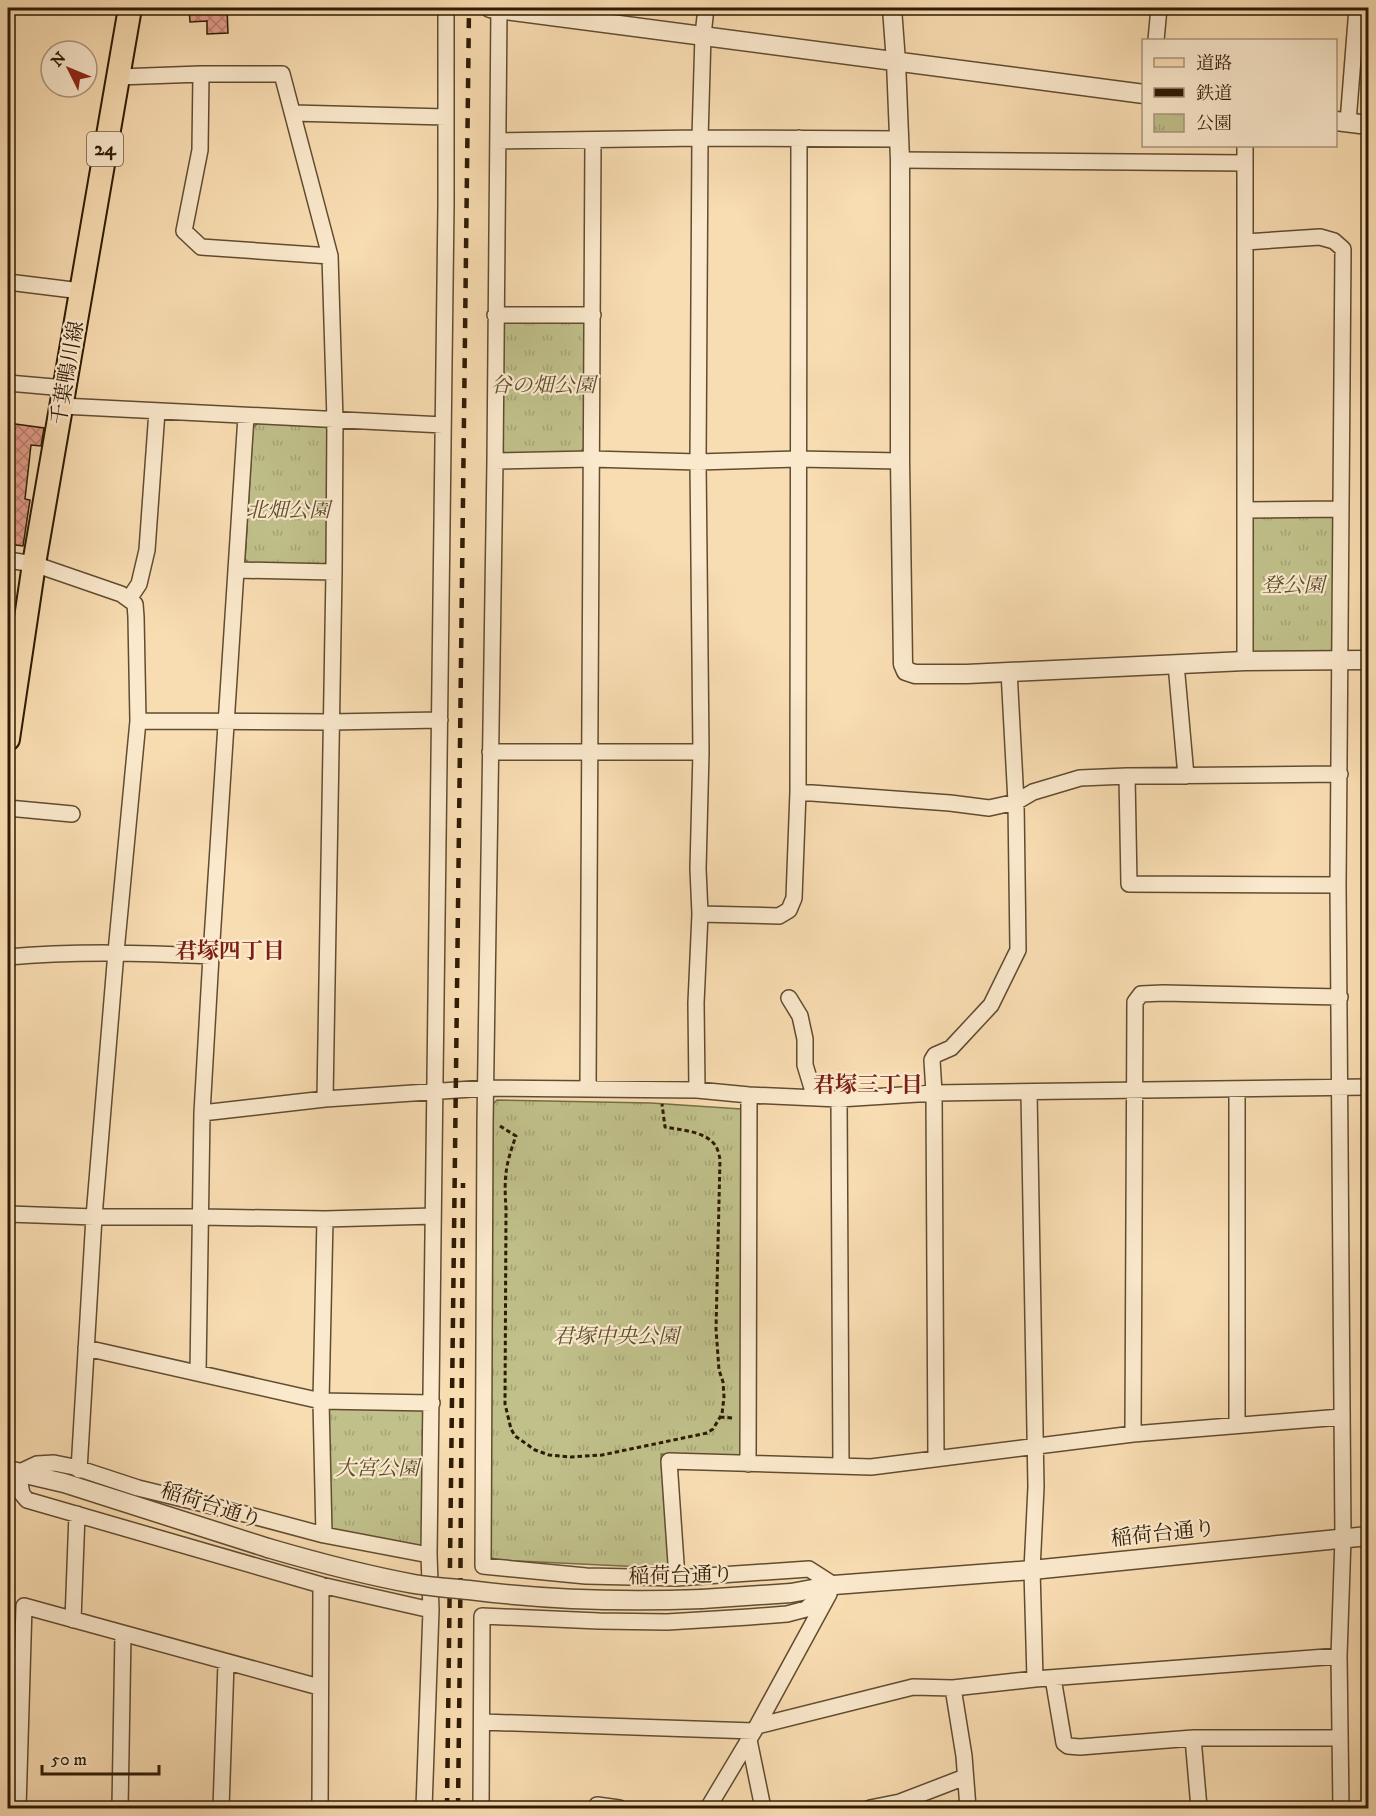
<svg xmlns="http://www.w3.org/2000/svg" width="1376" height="1816" viewBox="0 0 1376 1816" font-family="'IM FELL DW Pica','Noto Serif JP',serif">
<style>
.park{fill:url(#park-tufts);stroke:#776e47;stroke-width:1.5}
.building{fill:url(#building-cross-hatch);stroke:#2e1b04;stroke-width:1.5}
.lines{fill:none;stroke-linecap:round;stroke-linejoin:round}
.minor-casing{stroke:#614c30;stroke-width:18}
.tertiary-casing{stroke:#614c30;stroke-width:21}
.primary-casing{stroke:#2e1b04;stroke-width:26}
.path{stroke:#2e1b04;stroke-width:3;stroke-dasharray:4.5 3;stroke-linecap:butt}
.minor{stroke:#fbe9cd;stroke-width:15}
.tertiary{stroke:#fbe9cd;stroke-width:18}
.primary{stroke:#f9ddb2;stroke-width:22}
.rail{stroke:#2e1b04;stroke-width:4.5;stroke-dasharray:10 10;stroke-linecap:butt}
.tertiary-bridge-casing{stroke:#614c30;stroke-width:21;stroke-linecap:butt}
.tertiary-bridge{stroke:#fbe9cd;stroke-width:18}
.labels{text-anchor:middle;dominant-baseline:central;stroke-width:4.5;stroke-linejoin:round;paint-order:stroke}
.shield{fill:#fbe9cd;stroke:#6c5940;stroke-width:1.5}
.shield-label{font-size:20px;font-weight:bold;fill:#2e1b04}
.street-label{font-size:21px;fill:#2e1b04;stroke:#fbe9cd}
.park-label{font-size:21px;font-style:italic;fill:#5a4d2c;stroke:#fbe9cd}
.neighbourhood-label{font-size:22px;font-weight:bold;fill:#7a1f14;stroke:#fbe9cd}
</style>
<defs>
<pattern id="park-tufts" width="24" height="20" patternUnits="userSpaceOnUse" patternTransform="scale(1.5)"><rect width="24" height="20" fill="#c0c08a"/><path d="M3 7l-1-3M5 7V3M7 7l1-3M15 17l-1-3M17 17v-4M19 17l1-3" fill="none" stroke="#a5a475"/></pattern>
<pattern id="building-cross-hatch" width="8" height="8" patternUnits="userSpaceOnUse" patternTransform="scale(1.5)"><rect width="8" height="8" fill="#e49d8b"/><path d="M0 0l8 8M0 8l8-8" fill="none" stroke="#b97f6f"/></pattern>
</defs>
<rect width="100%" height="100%" fill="#f9ddb2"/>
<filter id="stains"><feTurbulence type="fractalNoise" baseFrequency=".00333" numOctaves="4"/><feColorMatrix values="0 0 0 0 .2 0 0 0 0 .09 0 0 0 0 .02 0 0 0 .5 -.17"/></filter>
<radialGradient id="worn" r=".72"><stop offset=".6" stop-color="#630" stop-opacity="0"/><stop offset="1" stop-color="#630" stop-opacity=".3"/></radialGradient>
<!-- park -->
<path class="park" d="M507,320l74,1 5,4 -1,122 -5,5 -74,3 -5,-7 1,-123z
M258,423l67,4 4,4 -1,129 -5,5 -73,-1 -5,-5 8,-131z
M1340,509v152h-95v-151z
M497,1100l154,3 90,6 1,342 -5,6 -76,-3 11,109 -8,5 -169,-8 -6,-5 4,-451z
M321,1401l111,2 -3,152 -105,-20z"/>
<!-- building -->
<path class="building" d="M189,8h38l1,25 -21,1v-13l-17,1z
M8,423l36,5 -3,18 -10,-1 -6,54 5,1 -7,46 -15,-2z"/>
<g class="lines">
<defs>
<path id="minor" d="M499,8l-4,453 -10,663 -2,442 103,10 91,2 132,-9 25,16
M1156,40l3,-32
M201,74l-1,76 -16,81 17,16 129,9
M118,77l83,-3h81l48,182 5,164 -1,152 -9,527
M293,113l153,4
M1348,122l9,-114
M498,141l202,-3 200,1
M1245,146v515
M900,160l345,3
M1245,242l75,-5 14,4 9,8 -5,636 5,653 -4,118 2,152
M8,282l73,9
M495,315h98
M8,383l57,5
M62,406l381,19
M495,461l96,-2 107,3 100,-3 102,2
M1245,510l95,-1
M8,560l26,4 87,30 14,10 1,13 2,104 -22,231 -22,265 -15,253
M237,570l97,2
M129,599l10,-15 8,-34 10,-139
M1176,664l10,112
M138,721l193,1 109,-2
M490,752h211
M1127,776l213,-2
M798,792l152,11 39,5 27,-6 17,-10 47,-14 47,-2 2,108 209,1
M8,808l64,6
M700,914l79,2 10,-6 5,-12 4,-106 1,-654
M8,957c67,-6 135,-4 203,-1
M789,998l11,18 5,23v26l10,33
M588,1089l5,-949
M697,1090l-1,-87 4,-89 -2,-45 3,-117 -3,-290 2,-324 3,-103 3,-27
M1029,1093l7,394 -4,83 3,109
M839,1099l2,367
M202,1113l123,-14 161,-11 211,2 52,5 90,4 95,-6 434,-6
M8,1214l86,3h107l124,2 108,-3
M86,1348l235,53 111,2
M198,1373l4,-260 9,-157 35,-540
M1237,1425v-336
M1133,1434l2,-432 6,-8 22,-1 177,4
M936,1459l-2,-366 -2,-33 3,-5 16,-7 40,-43 27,-55 -2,-148 -7,-131
M748,1464l1,-369
M324,1535l-3,-134 4,-182
M429,1555l-105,-20 -75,-20 -111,-27 -64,-21 -20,-4 -17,1 -19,9 4,21 5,6 294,85 110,25
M677,1578l-8,-117 202,6 262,-33 208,-17
M73,1620l4,-106
M1053,1678l11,65 4,3 12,1 113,-9
M953,1688l11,68 4,52
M482,1722l272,9
M757,1726l156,-39 40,1 82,-9 304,-23
M749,1740l14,68
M597,1805l22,3
M18,1808l6,-202 295,81
M120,1808l3,-174
M221,1808l5,-145
M320,1808l1,-223
M424,1808l7,-198 -2,-55 17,-1350v-197
M481,1808l1,-192 117,5 68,1 82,-5 38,-3 19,-5 28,-24
M708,1808l49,-82 72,-132
M870,1808l30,-6 65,-25
M1199,1808l-6,-70h146"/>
<path id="tertiary" d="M490,8l654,86
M892,8l4,54 4,98v301l3,203 3,7 9,3h52l278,-13 123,-1
M1336,121l32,4
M8,1470l56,13 204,65
M702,1599l89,-6 43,-8 198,-15 336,-34"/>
<path id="primary" d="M8,739l26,-175 96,-556"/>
</defs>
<!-- minor casing -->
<use href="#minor" class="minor-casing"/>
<!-- tertiary casing -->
<use href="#tertiary" class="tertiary-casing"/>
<!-- primary casing -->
<use href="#primary" class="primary-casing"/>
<!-- path -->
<path class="path" d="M500,1126l16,10c-11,30 -12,42 -10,73l-1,195 6,25 4,7 20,14 14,5 22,2 31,-2 105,-22 6,-4 9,-15 2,-17 -1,-15 -4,-12 -3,-41 4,-170c-1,-4 -2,-10 -5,-14 -10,-14 -35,-15 -50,-18l-3,-23
M720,1417l13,1"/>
<!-- minor -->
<use href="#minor" class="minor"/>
<!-- tertiary -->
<use href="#tertiary" class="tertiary"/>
<!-- primary -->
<use href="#primary" class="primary"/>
<!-- rail -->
<path class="rail" d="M447,1808l22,-1800
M458,1808l2,-166 3,-459"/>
<defs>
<path id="tertiary-bridge" d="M268,1548c48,14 97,27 146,36 18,3 37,4 55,6 77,10 155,12 233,9"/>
</defs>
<!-- tertiary-bridge casing -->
<use href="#tertiary-bridge" class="tertiary-bridge-casing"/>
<!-- tertiary-bridge -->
<use href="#tertiary-bridge" class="tertiary-bridge"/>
</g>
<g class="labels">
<!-- shield labels -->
<rect class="shield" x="87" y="132" width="36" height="34" rx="4.5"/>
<g class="shield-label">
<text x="105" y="149">24</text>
</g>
<!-- street labels -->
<g class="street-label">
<text transform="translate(68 373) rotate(-80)">千葉鴨川線</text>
<text transform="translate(211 1506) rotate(18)">稲荷台通り</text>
<text transform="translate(1163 1534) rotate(-6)">稲荷台通り</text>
<text transform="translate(681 1576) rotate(-1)">稲荷台通り</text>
</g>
<!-- park labels -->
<g class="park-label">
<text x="543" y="386">谷の畑公園</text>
<text x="288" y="511">北畑公園</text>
<text x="1293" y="586">登公園</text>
<text x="616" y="1337">君塚中央公園</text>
<text x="377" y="1469">大宮公園</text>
</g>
<!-- neighbourhood labels -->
<g class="neighbourhood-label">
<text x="230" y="951">君塚四丁目</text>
<text x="868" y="1085">君塚三丁目</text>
</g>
</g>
<!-- margin -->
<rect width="1376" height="1816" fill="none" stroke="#f9ddb2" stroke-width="30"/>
<rect x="9" y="9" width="1358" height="1798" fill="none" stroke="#2e1b04" stroke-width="3"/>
<rect x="15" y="15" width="1346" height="1786" fill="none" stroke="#2e1b04" stroke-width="1.5"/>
<!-- legend -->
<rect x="1142" y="39" width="195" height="108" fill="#fbe9cd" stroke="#a9977d" stroke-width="1.5"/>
<rect x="1154" y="58" width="30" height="9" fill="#f9ddb2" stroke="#a9977d" stroke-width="1.5"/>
<text x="1196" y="69" font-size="18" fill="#2e1b04">道路</text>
<rect x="1154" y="88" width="30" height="9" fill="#2e1b04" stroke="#a9977d" stroke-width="1.5"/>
<text x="1196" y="99" font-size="18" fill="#2e1b04">鉄道</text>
<rect x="1154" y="114" width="30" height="18" fill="url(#park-tufts)" stroke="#a9977d" stroke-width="1.5"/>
<text x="1196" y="129" font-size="18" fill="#2e1b04">公園</text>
<!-- north arrow -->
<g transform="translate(69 69) rotate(313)"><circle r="28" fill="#fbe9cd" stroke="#a9977d" stroke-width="1.5"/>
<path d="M0-4.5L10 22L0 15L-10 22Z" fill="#8f2418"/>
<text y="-9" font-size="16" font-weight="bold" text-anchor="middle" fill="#2e1b04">N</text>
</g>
<!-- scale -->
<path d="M42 1765v9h117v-9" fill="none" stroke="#2e1b04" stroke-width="3"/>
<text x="51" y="1765" font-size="18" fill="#2e1b04" stroke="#fbe9cd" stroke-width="4.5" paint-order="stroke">50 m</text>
<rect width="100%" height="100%" filter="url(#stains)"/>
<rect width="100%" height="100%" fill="url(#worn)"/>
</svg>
